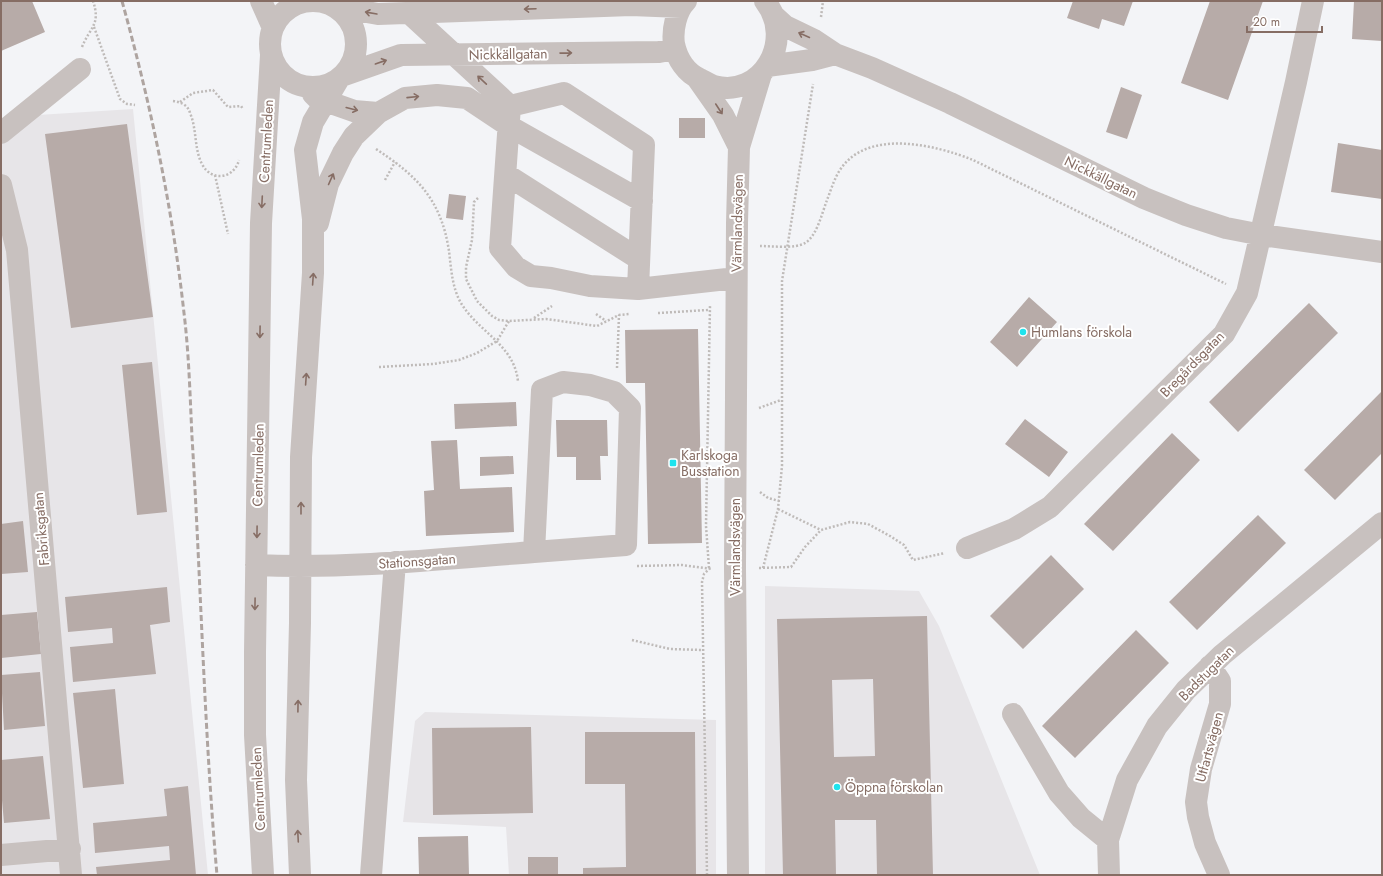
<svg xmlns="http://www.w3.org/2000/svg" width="1383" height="876" viewBox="0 0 1383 876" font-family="Jost,sans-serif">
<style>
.built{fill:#e7e5e8}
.building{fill:#b7aba8;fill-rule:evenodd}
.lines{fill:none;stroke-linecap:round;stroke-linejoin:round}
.path{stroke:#bfbbb9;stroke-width:2.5;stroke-dasharray:2 2;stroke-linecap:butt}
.minor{stroke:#c8c1bf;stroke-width:22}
.rail{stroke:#aea4a0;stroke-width:3;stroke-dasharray:6 3;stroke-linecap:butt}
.oneway{stroke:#866d64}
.poi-dot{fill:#1ee3ed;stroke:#fff;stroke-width:1.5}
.labels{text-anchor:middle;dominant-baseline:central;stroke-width:4;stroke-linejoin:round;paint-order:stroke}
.street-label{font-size:14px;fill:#866d64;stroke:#fff}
.poi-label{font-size:14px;fill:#866d64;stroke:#fff;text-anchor:start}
</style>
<rect width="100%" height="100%" fill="#f3f4f7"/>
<!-- built -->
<path class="built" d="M133,109l75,766h-207v-735l37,-25z
M765,586l154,5 20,35 101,249h-275z
M425,712l291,8v155h-207l-3,-48 -103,-5 12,-101z"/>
<!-- building -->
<path class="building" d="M1,1h31l13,31 -44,19z
M1073,1h60l-9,25 -22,-7 -3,10 -32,-11z
M1210,1h53l-35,99 -47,-17z
M1354,1h28v40l-30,-2z
M1121,87l21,8 -15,44 -21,-7z
M679,118h26v20h-26z
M127,124l26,193 -82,11 -26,-194z
M1338,143l44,7v49l-51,-7z
M449,194l17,2 -3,24 -17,-2z
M1029,297l28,25 -40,45 -27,-25z
M1309,303l29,30 -100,99 -29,-30z
M698,329l4,214 -54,1 -3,-161h-19l-1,-53z
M152,362l15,150 -30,3 -15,-150z
M1382,391v62l-47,47 -31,-30z
M516,402l1,24 -62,3 -1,-25z
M1025,419l43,33 -19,25 -44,-33z
M556,420h51l1,36h-8l1,24h-25v-23h-19z
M1172,433l28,27 -87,91 -29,-27z
M457,440l3,49 52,-2 2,45 -88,4 -2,-45 10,-1 -3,-49z
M513,456l1,18 -34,2v-19z
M1258,515l28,28 -89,87 -28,-28z
M23,521l5,51 -27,2v-50z
M1051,555l33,34 -61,60 -33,-33z
M167,587l3,35 -20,3 6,49 -83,8 -3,-35 43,-4 -1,-15 -44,4 -3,-35z
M37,612l4,42 -40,4v-43z
M927,616l6,259h-56l-1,-55h-41l1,55h-53l-6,-256zM873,679l2,77 -41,1 -2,-77z
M1136,630l33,33 -94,95 -33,-32z
M40,672l5,54 -41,4 -3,-55z
M115,689l9,95 -41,4 -10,-95z
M531,727l2,86 -100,2 -1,-87z
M585,732h110l1,143h-113v-7l43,-1 -1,-83h-40z
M43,756l7,63 -46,4 -3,-34v-29z
M188,786l8,89h-99l-1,-8 74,-7 -1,-14 -74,7 -2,-30 74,-7 -3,-27z
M468,836l1,39h-50l-1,-38z
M528,857h30v18h-30z"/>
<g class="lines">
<!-- path -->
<path class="path" d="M821,17l2,-16
M94,27l26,72 7,5 8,1
M82,47c8,-20 19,-22 11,-46
M173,101c8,1 15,4 17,12 7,16 4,36 12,51 9,18 32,15 37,-4
M180,102l13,-9 20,-3 15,17 13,-1 2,3
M376,149c41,27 65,50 73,102 2,16 3,37 12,52 17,29 54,42 57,79
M215,175l13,59
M385,180l10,-18
M478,198l-4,4 -2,38 -6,27v12l11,22 15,15 7,4 10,1 37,-2 51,7 22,-11 10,-1
M760,246c10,0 36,3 45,-3 12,-7 17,-30 22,-43 4,-10 7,-21 13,-30 27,-42 96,-25 133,-10l253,124
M658,313l50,-3
M596,314l10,7
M534,318l18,-12
M379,367l54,-3 26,-4 18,-7 20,-12 12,-20
M617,368l2,-53
M759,408l22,-8
M760,492l8,6 11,3
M778,509l43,21
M637,566l45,-1 30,4
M709,568l-3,-42 4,-220
M759,568l32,-1 14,-20 16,-17 29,-8 18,2 22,12 14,9 9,15 32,-7
M763,568l15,-59 4,-43v-185l31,-197
M632,640l38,9 33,1
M707,875l-5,-293 2,-8 5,-5"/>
<!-- minor -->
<path class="minor" d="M261,1l12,27
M686,1c-10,10 -14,29 -12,43 3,15 12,29 26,35 4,2 9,5 14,7 47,13 82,-45 51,-85
M270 44a43 43 0 1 1 86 0a43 43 0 1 1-86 0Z
M333,6l45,8 253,-9 50,2
M409,13l101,93
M774,16l11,10 29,14 21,14 37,14 78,35 194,95 42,17 40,13 36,7 120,17
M767,66l45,-6 23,-6
M344,75l57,-20 258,-3 16,-3
M697,78l26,37 16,32
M313,94l4,4 37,13 24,2
M510,106l-10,142 16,19 15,9 20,2 39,8 48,3 98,-11
M510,106l54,-13 80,52 -6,144
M1,133l79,-64
M507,175l132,84
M1,185l16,65 54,625
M318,223l10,-39 15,-31 11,-17 24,-23 27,-15 32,-3 30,3 42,28 133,75
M563,382l27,3 24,7 16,16 -4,137 -92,7 8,-162z
M967,548l47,-19 36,-22 174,-173 23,-41 49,-211 17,-81
M256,565c93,4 186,-6 278,-13
M1210,666l10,15v23l-19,65 -5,33 2,15 7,26 14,32
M1013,714l46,79 22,25 27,22
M1,855l69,-6
M263,875l-8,-140v-82l6,-430 10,-168
M300,875l-4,-95 4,-157 1,-166 12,-184v-54l-8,-69 8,-28 25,-42
M371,875l24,-313
M738,875l-3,-307 2,-345 2,-76 22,-73
M1109,875l-1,-35 19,-60 30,-54 29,-36 36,-35 160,-132"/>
<!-- rail -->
<path class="rail" d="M122,1c29,105 50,204 62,312 5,41 6,83 8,124 9,146 12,292 25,438"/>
</g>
<!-- one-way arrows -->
<defs><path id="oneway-shaft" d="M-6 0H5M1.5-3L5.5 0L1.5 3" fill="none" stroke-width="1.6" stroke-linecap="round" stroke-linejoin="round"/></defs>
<g class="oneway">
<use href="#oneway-shaft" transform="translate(530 9) rotate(178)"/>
<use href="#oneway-shaft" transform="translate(371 13) rotate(-170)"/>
<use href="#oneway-shaft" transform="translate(804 35) rotate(-156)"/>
<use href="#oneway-shaft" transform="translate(566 53) rotate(-1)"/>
<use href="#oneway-shaft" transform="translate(381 62) rotate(-19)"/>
<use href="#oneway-shaft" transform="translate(482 80) rotate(-137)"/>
<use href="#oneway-shaft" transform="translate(413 97) rotate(-6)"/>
<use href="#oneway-shaft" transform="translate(352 109) rotate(14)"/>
<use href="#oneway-shaft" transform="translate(719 109) rotate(57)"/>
<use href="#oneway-shaft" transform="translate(331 179) rotate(-66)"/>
<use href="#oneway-shaft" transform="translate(262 202) rotate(93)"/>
<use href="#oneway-shaft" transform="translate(313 279) rotate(-86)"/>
<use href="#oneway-shaft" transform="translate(260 332) rotate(91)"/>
<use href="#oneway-shaft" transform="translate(306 379) rotate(-86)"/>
<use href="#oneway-shaft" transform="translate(301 508) rotate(-90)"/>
<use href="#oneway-shaft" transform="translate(257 532) rotate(91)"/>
<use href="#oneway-shaft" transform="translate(255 604) rotate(91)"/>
<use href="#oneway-shaft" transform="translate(298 706) rotate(-89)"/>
<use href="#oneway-shaft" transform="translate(298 836) rotate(-93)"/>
</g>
<!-- markers -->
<g class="poi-dot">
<circle cx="1023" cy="332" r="4"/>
<rect x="669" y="459" width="8" height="8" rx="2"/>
<circle cx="837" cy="787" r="4"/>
</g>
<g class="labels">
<!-- street labels -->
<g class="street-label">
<text transform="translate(508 54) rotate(-1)">Nickkällgatan</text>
<text transform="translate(266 141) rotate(-87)">Centrumleden</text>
<text transform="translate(1101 177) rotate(26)">Nickkällgatan</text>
<text transform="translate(737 223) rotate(-89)">Värmlandsvägen</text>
<text transform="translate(1192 364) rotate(-46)">Bregårdsgatan</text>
<text transform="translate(258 465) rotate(-89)">Centrumleden</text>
<text transform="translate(41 529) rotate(-95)">Fabriksgatan</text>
<text transform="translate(735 547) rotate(-90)">Värmlandsvägen</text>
<text transform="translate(417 561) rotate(-4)">Stationsgatan</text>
<text transform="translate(1206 673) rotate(-45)">Badstugatan</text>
<text transform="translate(1209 747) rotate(-75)">Utfartsvägen</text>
<text transform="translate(258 789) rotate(-93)">Centrumleden</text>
</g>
<!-- poi labels -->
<g class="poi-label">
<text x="1031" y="332">Humlans förskola</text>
<text x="681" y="455">Karlskoga<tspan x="681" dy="16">Busstation</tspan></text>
<text x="845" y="787">Öppna förskolan</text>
</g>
</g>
<!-- border -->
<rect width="1383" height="876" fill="none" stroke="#866d64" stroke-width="4"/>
<!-- scale -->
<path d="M1247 26v6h75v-6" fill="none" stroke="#866d64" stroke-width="2"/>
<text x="1253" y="26" font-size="12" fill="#866d64" stroke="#ffffff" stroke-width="3" paint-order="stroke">20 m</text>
</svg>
